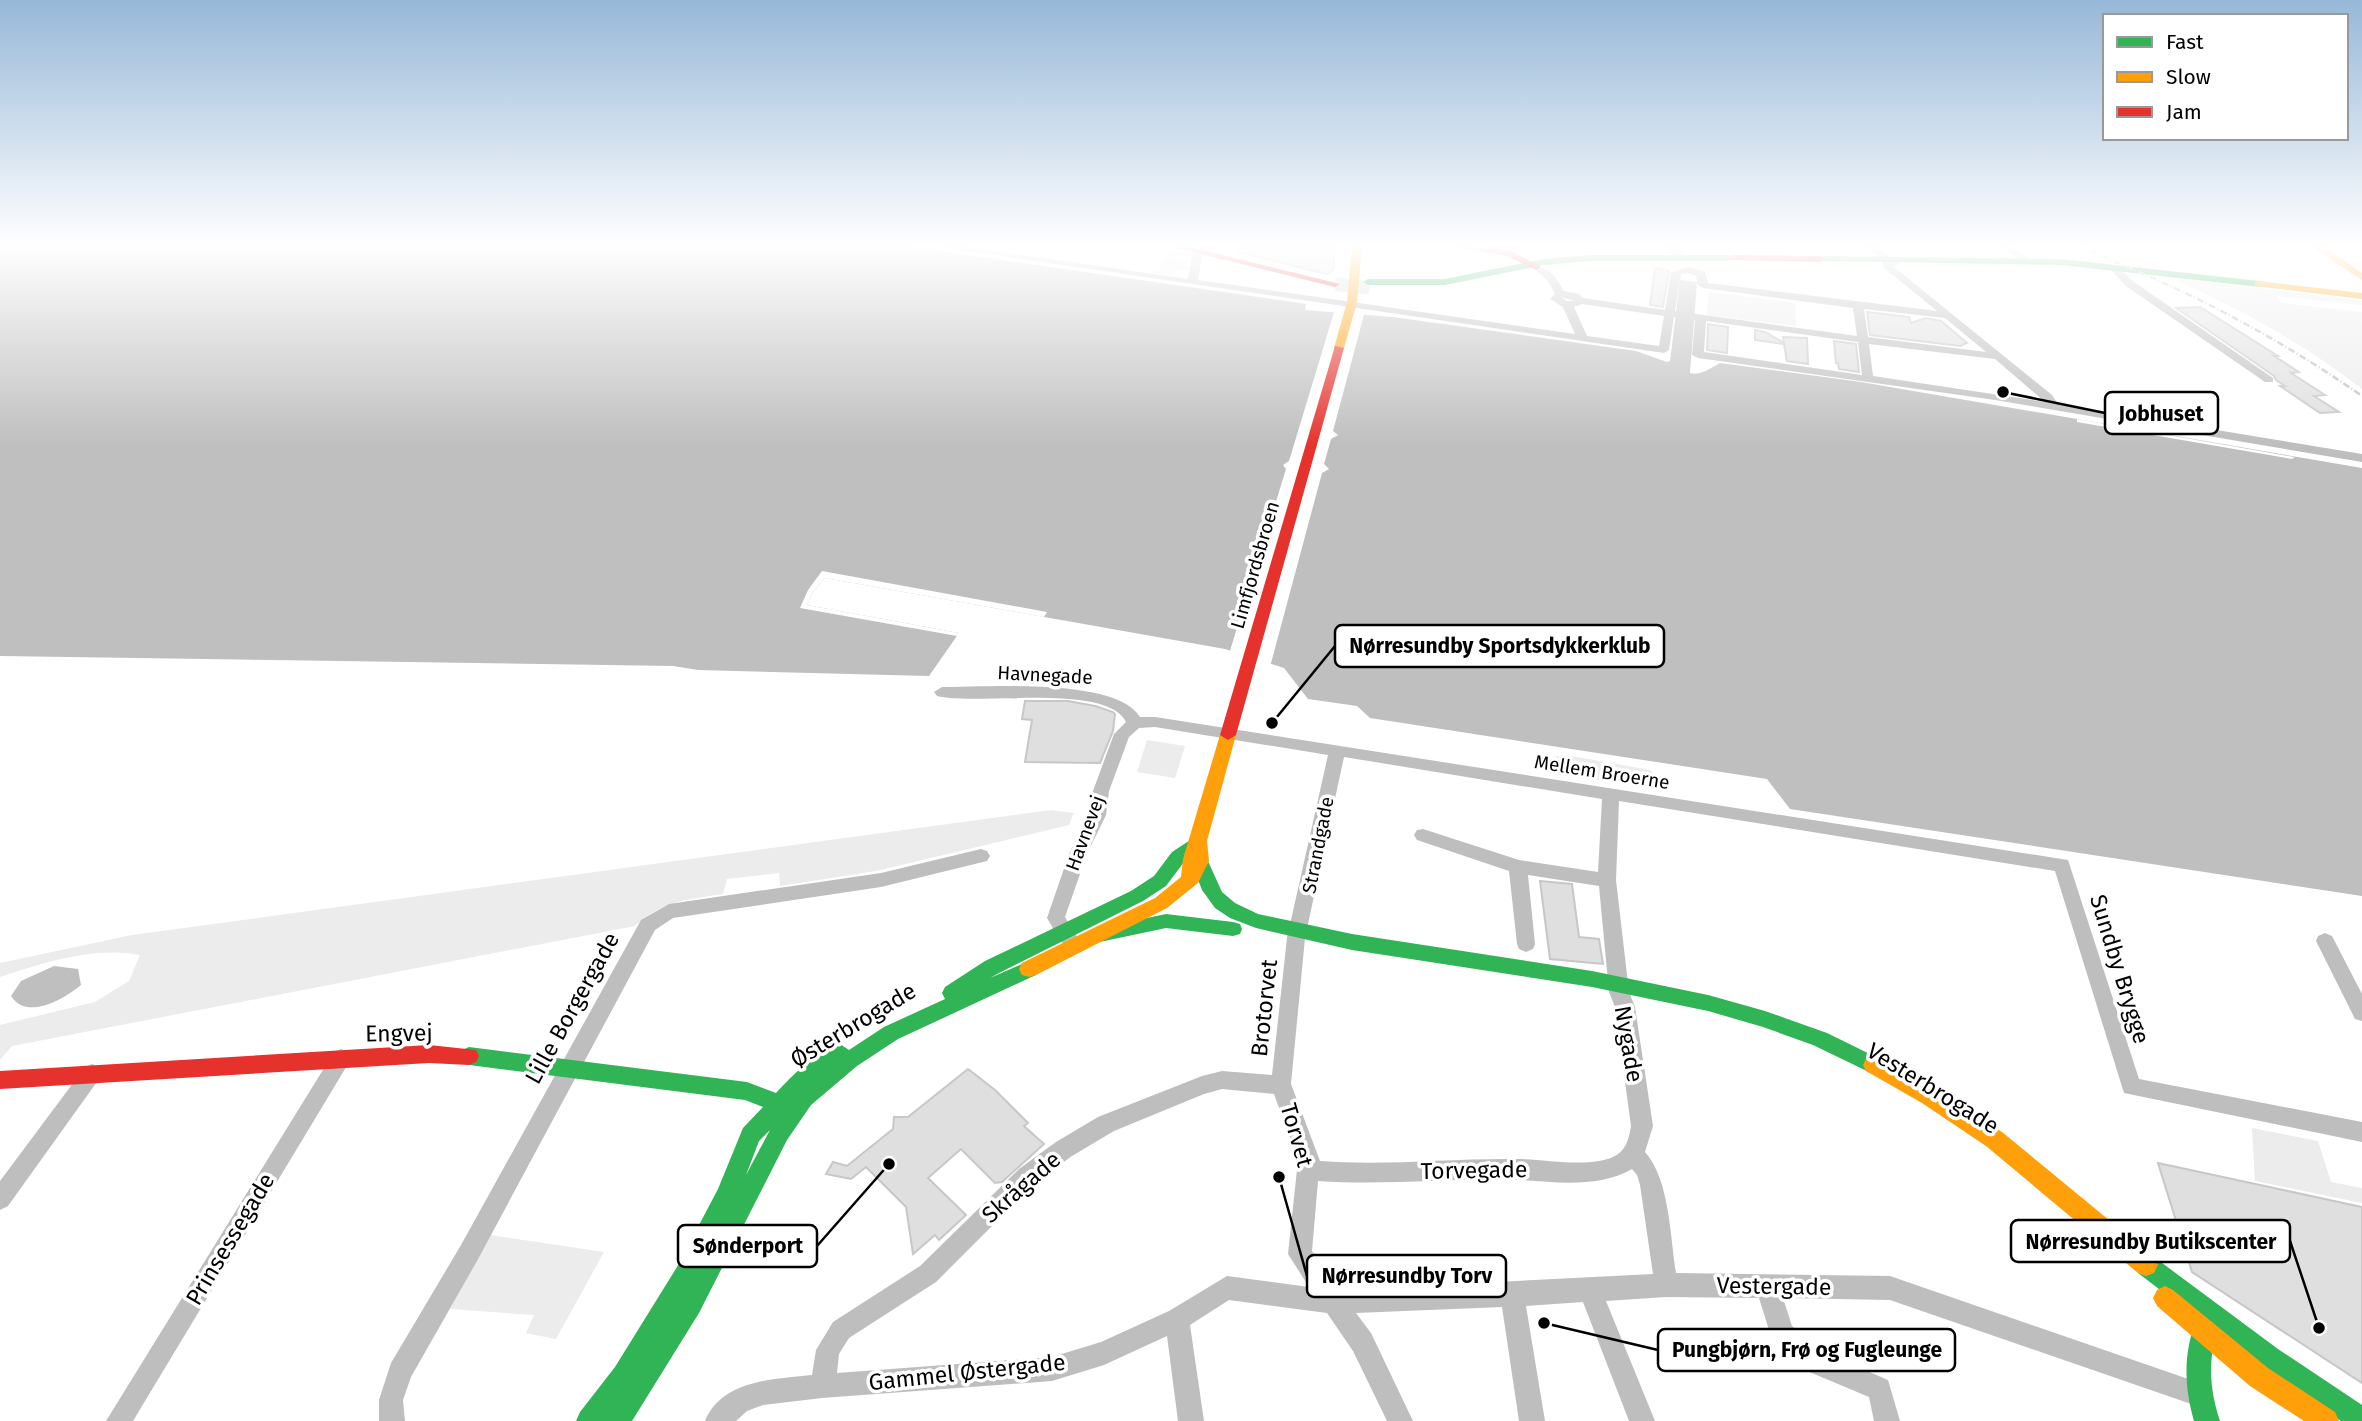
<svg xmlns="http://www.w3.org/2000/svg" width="2362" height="1421" viewBox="0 0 2362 1421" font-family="'Fira Sans',sans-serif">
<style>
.green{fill:#ececec}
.water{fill:#bfbfbf}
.pier{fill:#fff}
.building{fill:#dfdfdf;stroke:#c7c7c7;stroke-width:2}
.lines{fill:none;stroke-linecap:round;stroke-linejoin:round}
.secondary-tunnel{stroke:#d9d9d9;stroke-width:14;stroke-dasharray:14 7;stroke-linecap:butt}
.street{fill:#bebebe;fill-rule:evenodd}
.fast{fill:#30b455;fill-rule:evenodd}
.slow{fill:#ff9f0a;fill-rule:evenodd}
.jam{fill:#e5322d;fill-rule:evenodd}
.rail{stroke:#bebebe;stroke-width:2.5;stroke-dasharray:7 2.5 1 2.5;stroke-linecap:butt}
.labels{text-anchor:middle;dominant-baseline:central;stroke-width:7;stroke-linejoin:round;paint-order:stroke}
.street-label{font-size:19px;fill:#000;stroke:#fff}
.near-street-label{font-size:23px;fill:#000;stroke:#fff}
.leader{fill:none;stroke:#000;stroke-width:2.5}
.callout-dot{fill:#000;stroke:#fff;stroke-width:2.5}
.callout{fill:#fff;stroke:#000;stroke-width:2.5}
.callout-label{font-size:21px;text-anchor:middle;font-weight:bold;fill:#000}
</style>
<rect width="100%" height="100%" fill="#fff"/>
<!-- green -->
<path class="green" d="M1168,250l19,3 -6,5 6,5 -4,3 7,2 -2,3 -10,-1 -9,5 -18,-2 10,-5 -2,-4 6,-3z
M2179,279l183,22v4l-85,-9 5,7 80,9v77c-58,-45 -120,-79 -186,-109z
M1709,292l86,11 1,23 -89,-11z
M1147,740l38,6 -10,32 -38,-6z
M1566,755l84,15 12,11 -2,3c-22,5 -96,-6 -110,-23l3,-4z
M1051,810l23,3 -5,12 -193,46 -96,15 -1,-13 -52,6 -4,15c-37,6 -59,6 -88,32l-623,120 -12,14v-35l95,-23 34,-21 11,-26c-45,-9 -98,8 -140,22v-14l132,-28z
M2252,1128l66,13 13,41 31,6v15l-107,-22z
M490,1235l114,17 -48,87 -30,-6 8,-18 -84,-6z"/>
<!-- water -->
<path class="water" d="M0,247h912l394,57 -1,6 88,7 243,34 31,11 3,-1 10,-81 17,2 -7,91c11,3 20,-5 30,-10l141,19 501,86v428l-572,-87 -23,-30 -397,-61 -13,-12 -49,-7 -24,-31 -59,-19 -400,-71 -12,14 -6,13 152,28 -30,43 -231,-6 -25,-4 -673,-10z
M54,966l24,3 3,16c-17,14 -54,36 -70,11l10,-15z"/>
<!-- pier -->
<path class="pier" d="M1335,309l30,2 -32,120 5,4 -7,4 -7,25 5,5 -7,4 -52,194 -41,-13 57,-185 -3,-4 6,-4z
M2077,419l217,38h1l-3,2 -215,-37z
M822,571l225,41 -3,5 -219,-39 -12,14 -6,13 152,28 -2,3 -157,-28 8,-18z"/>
<!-- building -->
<path class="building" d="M1239,247l95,1v21l-6,5 -14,-3 -76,-19z
M1655,268l14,3 -6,36 -13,-2z
M2200,307l78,49h-4l25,16 -8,1 34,22 -11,1 25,16 -19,1 -40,-27h5l-9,-6 -2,-4 -98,-68z
M1867,312l42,5 2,6 15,-5 15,3 26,22 -7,3 -90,-11z
M1708,324l20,3 -1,26 -20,-3z
M1755,330l10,2 19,11 -1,-6 24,1 1,26 -21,-3 -3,-17 -29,-4z
M1834,341l22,3 3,28 -20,-3 -1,-6h-2z
M1025,701h43l27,5 18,6 2,2 -2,17 -13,32 -75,-1 7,-42 -10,-1z
M1540,881l32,3 7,53 20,2 4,25 -53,-5z
M968,1069l27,21 33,33 -4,3 20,18 -42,38 -7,1 -34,-34 -33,29 38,37 -27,25 -4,-5 -22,19 -7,-47 -40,-40 -15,12 -25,-5 7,-12 14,4 46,-37 1,-12h14z
M2158,1163l204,44v176l-170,-111z"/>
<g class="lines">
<!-- secondary-tunnel -->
<path class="secondary-tunnel" d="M1335,284l36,4"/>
<!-- street -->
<path class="street" d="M940,247h27l221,32 4,-24 9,-6 5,3 -4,4 -4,24 377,54 -12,-27 -13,-8 5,-5 -6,-12 -13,-12 2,-2c13,-1 20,13 26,23l15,3 4,4 82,12 6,-38 19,-5 15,5 3,11 229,28 -54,-44 -1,-8 -16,-12h11l20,15 2,2 -5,3 158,128 6,9 304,50v8l-367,-62 -297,-42 -6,-3 3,-35 -21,-3 -5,33 -5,3zM1689,273l7,3 2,9 5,3 150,20 4,28 -182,-25 6,-37zM1562,297l12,4h-8zM1582,304l82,12 -5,30 -72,-10 -13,-29zM1864,309l81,9 41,34 -118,-15zM1706,321l152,21 4,33 -158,-23zM1869,344l126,15 50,43 -172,-26z
M1667,247h10l8,11 -2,2h-6z
M2000,247h12l21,14 -8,2z
M2110,265h6l18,17 139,96v4h-8l-139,-96 -16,-17z
M942,687c44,0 174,-10 198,30h15l913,143 71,219 223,43v20l-238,-49 -69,-222 -436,-70 -3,79 13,112 6,15 18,119 -8,26c25,28 25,85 31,121l214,3 307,106 9,3 3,9 -3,9 -9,3 -307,-106 -107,-2 9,28 33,27 63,27 12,41h-26l-5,-24 -62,-26 -34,-28 -14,-45 -93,-1 -60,4 49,120h-26l-46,-119 -57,4 19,115h-26l-17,-114 -146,6 15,20 42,88h-26l-34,-70 -26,-38 -98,-13 -39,25 14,96h-26l-11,-85 -63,29 -52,16 -230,17 -59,7 -16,6 -11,10h-31c17,-41 69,-42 107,-46l4,-25 17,-28 87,-56 99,-97 37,-27 42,-25 104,-41 20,-5 50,4 15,-137 41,-183 -173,-28 -16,1 -10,9 -20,54 -3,24 -19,39 -22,63 13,21 -2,5 -7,2 -7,-2 -15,-25 22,-64 19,-39 5,-24 21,-57 12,-12c-19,-40 -151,-16 -189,-26l-3,-4zM1344,757l258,42 -4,73 -79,-12 -96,-31 -6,1 -3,5 3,5 92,31 8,73 2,5 7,3 7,-3 2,-5 -7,-69 71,11 10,106 6,15 16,119c-2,13 -5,25 -18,31 -24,11 -69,2 -95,2 -66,-1 -132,7 -198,2l-29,-77 14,-146zM1222,1089l52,5 24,66 -10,94 21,33 -82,-11 -58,35 -68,31 -49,15 -215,16 2,-19 10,-16 87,-56 99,-99 37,-27 42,-25 90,-37zM1632,1169l5,6 3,10 13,89 -314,16 -27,-39 6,-70c59,4 118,-1 177,-2 44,0 97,13 137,-10z
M981,849l6,2 3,5 -3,5 -106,26 -208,31 -18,12 -178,331 -66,116 -8,23 2,21h-26v-21l12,-37 70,-118 180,-325 28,-16 212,-31z
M2325,933l7,3 30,58v27l-7,-2 -39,-78 2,-5z
M341,1049l7,3 3,6 -3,6 -215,357h-27l228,-369z
M92,1064l7,3 3,6 -3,6 -91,127 -8,4v-29l85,-114z"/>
<!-- fast -->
<path class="fast" d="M1589,255h139l5,3 -5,3h-139l-46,4 -98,20h-77l-5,-3 5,-3h77l98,-20z
M1824,256l238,3 197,22 5,3 -5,3 -197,-22 -241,-4 -2,-2z
M1198,835l6,1 3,5 -23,21 -18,24 -23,15 -144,72 -9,5 39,-17 7,2 3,6 -3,6 -138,64 -41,27 -46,39 -24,35 -88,173 -67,108h-56l4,-9 35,-45 62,-100 41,-78 25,-61 20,-21 -18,-7 -276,-35 -7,-3 -3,-6 3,-6 7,-3 278,35 29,11c18,-19 38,-40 64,-49l9,6 35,-23 61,-28 -3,-6 3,-6 40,-26 146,-70 23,-15 18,-24zM770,1130l-24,45 13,-34z
M1201,857l6,2 15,33 13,11 23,11 94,20 240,37 116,24 57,16 62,22 53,26 3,6 -3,6 -7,3 -60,-29 -50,-18 -55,-16 -116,-24 -240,-37 -96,-22 -26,-10 -15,-10 -13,-18 -10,-26 3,-5z
M1166,914l67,8 7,2 2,5 -2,5 -7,2 -67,-8 -71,15 -7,-2 -2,-5 2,-5 7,-2z
M2146,1254l8,3 124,92 84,56v16h-21l-81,-54 -44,-34c-8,31 -6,58 4,88h-26c-10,-35 -11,-68 3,-103l-59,-45 -4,-8 4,-8z"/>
<!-- slow -->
<path class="slow" d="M1352,247h10l-5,55 -13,46 -5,3 -5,-3 13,-46z
M2312,247h12l38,26v7z
M2259,281l103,12v6l-107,-13v-4z
M1228,730l8,5 -29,106 2,20 -11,22 -31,25 -131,67 -7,2 -7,-2 -3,-6 3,-6 133,-65 26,-21 2,-18 37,-124z
M1873,1056l63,33 66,43 152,125 4,8 -4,8 -8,3 -8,-3 -152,-127 -64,-43 -56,-32 -3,-6 3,-6z
M2165,1286l8,4 95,78 67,44 4,9h-35l-54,-35 -93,-80 -4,-8 4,-8z"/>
<!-- jam -->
<path class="jam" d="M1172,247h18l150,37 -5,3z
M1454,247l55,3 32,17 -5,3 -29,-14z
M1733,255l87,1 5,3 -5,3 -90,-2 -2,-2z
M1335,346l9,2 -108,387 -8,5 -8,-5z
M429,1045l47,5 3,6 -3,6 -7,3 -40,-2 -429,26v-18z"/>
<!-- rail -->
<path class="rail" d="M2078,247c102,39 195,87 284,149"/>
</g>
<!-- sky -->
<linearGradient id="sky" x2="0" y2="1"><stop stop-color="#97b8d8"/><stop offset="0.55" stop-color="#fff"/><stop offset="1" stop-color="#fff" stop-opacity="0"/></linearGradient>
<rect width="2362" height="446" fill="url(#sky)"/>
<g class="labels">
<!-- street labels -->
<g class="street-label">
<text transform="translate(1255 565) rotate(-74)">Limfjordsbroen</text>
<text transform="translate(1045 675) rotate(3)">Havnegade</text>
<text transform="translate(1602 772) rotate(9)">Mellem Broerne</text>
<text transform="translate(1085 833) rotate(-70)">Havnevej</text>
<text transform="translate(1318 845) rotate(-79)">Strandgade</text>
</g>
<!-- near-street labels -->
<g class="near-street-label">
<text transform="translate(2120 969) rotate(73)">Sundby Brygge</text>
<text transform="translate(572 1008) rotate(-61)">Lille Borgergade</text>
<text transform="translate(1264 1008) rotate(-84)">Brotorvet</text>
<text transform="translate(853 1025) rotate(-31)">Østerbrogade</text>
<text transform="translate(399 1033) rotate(-1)">Engvej</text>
<text transform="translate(1629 1044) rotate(80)">Nygade</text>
<text transform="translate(1933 1088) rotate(32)">Vesterbrogade</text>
<text transform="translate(1297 1135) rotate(74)">Torvet</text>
<text transform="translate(1474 1170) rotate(-1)">Torvegade</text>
<text transform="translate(1021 1187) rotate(-41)">Skrågade</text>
<text transform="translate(230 1239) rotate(-59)">Prinsessegade</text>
<text transform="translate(1774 1286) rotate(1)">Vestergade</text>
<text transform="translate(967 1372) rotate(-6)">Gammel Østergade</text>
</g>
</g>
<!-- callouts -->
<path class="leader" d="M2003 392L2105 413M1272 723L1335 646M2319 1328L2290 1241M889 1164L817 1246M1279 1177L1307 1276M1544 1323L1658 1350"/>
<g class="callout-dot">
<circle cx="2003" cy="392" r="7"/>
<circle cx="1272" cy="723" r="7"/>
<circle cx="2319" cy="1328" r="7"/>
<circle cx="889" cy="1164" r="7"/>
<circle cx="1279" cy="1177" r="7"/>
<circle cx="1544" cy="1323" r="7"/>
</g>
<g class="callout">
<rect x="2105" y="392" width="113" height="42" rx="7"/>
<rect x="1335" y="625" width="329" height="42" rx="7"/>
<rect x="2011" y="1220" width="279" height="42" rx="7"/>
<rect x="678" y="1225" width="139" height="42" rx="7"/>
<rect x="1307" y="1255" width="199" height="42" rx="7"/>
<rect x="1658" y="1329" width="297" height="42" rx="7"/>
</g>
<g class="callout-label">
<text x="2161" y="421">Jobhuset</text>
<text x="1500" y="653">Nørresundby Sportsdykkerklub</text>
<text x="2151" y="1249">Nørresundby Butikscenter</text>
<text x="748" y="1253">Sønderport</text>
<text x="1407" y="1283">Nørresundby Torv</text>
<text x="1807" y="1357">Pungbjørn, Frø og Fugleunge</text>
</g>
<!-- legend -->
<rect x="2103" y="14" width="245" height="126" fill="#ffffff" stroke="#999999" stroke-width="2"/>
<rect x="2117" y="37" width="35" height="10" fill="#30b455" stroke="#999999" stroke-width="2"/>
<text x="2166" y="49" font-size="21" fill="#000000">Fast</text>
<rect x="2117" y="72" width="35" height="10" fill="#ff9f0a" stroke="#999999" stroke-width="2"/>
<text x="2166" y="84" font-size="21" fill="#000000">Slow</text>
<rect x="2117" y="107" width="35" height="10" fill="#e5322d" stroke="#999999" stroke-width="2"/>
<text x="2166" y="119" font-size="21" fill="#000000">Jam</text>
</svg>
